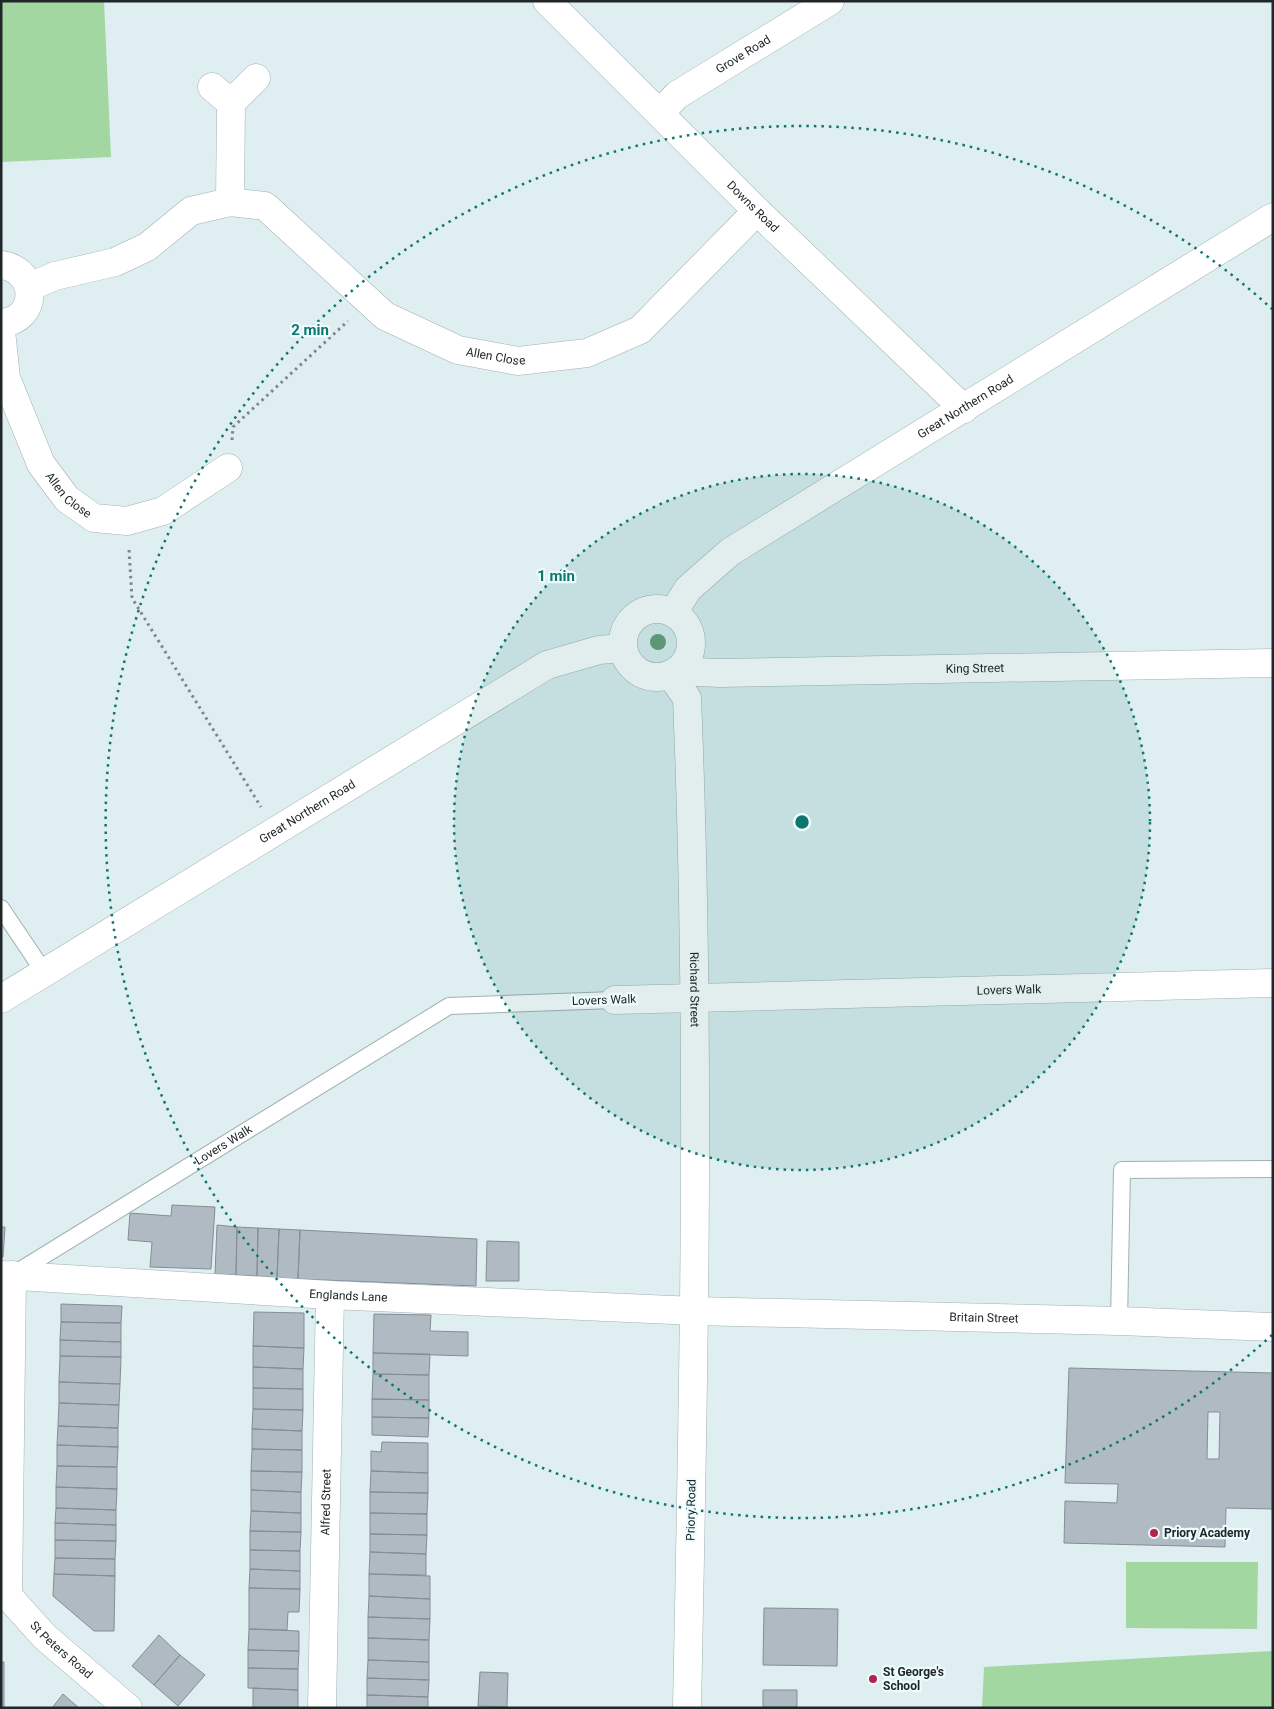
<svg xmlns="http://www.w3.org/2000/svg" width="1274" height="1709" viewBox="0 0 1274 1709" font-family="Roboto,sans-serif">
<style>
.green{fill:#a3d7a2}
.building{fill:#b0bac2;stroke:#848d95;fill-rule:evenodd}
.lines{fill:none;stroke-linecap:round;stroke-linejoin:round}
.lane-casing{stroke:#a2b0b2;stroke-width:18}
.street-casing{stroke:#a2b0b2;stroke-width:29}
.secondary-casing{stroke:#a2b0b2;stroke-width:29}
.path{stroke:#7c8789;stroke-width:3;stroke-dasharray:2.5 4;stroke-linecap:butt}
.lane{stroke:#fff;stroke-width:16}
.street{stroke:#fff;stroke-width:28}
.secondary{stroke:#fff;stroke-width:28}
.tree{fill:#689c76}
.ring{fill:none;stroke:#0f766e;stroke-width:2.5;stroke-dasharray:2.5 5}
.poi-dot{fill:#b4234a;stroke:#edfcfe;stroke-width:2}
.labels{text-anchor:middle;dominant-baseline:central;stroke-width:4.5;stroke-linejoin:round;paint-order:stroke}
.street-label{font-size:12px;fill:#212728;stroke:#edfcfe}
.poi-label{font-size:12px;font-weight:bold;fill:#212728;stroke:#edfcfe;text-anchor:start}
.centre{fill:#0f766e;stroke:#edfcfe;stroke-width:2.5}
.ring-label{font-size:15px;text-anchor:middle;font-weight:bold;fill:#0f766e;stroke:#edfcfe;stroke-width:4.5;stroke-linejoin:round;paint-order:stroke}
</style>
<rect width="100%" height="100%" fill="#dfeef1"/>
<!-- green -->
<path class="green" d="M1,1h103l7,156 -110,5z
M1126,1562h132l-1,67 -131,-1z
M1273,1651v57h-291l2,-41z"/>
<!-- building -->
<path class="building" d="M172,1205l43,2 -4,62 -61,-2 2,-25 -24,-2 2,-27 41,3z
M217,1225l20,2 -1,48 -21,-1z
M1,1227h4l-2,30h-2z
M237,1227l21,1 -1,48 -21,-1z
M258,1228l21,1 -2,49 -20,-2z
M279,1229l21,1 -2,49 -21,-1z
M300,1230l177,9 -1,47 -178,-7z
M487,1241l32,1v39h-33z
M61,1304l61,2 -1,17 -60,-1z
M254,1312l50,1v35l-51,-2z
M374,1314l57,1 -1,16 38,1v24l-95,-3z
M61,1322l60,1v19l-61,-2z
M60,1340l61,2v15l-61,-1z
M253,1346l51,2 -1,21 -50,-2z
M373,1353l57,1 -1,21 -56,-1z
M60,1356l61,1 -1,27 -61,-2z
M253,1367l50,2v20l-50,-1z
M1069,1368l204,5v136l-47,-1 -1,39 -161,-4 1,-42 52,2 1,-19 -53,-1zM1208,1412h12l-1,47h-12z
M373,1374l56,1v25l-57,-1z
M59,1382l61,2 -1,21 -60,-2z
M253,1388l50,1v21l-50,-1z
M372,1399l57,1v18l-57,-1z
M59,1403l60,2 -1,23 -60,-2z
M253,1409l50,1 -1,21 -50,-2z
M372,1417l57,1 -1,19 -56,-2z
M58,1426l60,2v19l-61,-2z
M252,1429l50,2v19l-50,-1z
M382,1442l46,1v30l-57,-2v-20l10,1z
M57,1445l61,2 -1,20 -60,-1z
M252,1449l50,1v22l-51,-1z
M57,1466l60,1v22l-61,-2z
M251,1471l51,1 -1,20 -50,-2z
M371,1471l57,2v20l-58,-1z
M56,1487l61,2 -1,21 -60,-2z
M251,1490l50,2v21l-50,-2z
M370,1492l58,1 -1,21 -57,-1z
M56,1508l60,2v15l-61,-2z
M251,1511l50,2v19l-51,-1z
M370,1513l57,1v21l-57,-1z
M55,1523l61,2v16l-61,-1z
M250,1531l51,1 -1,19 -50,-1z
M370,1534l57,1 -1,19 -56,-2z
M55,1540l61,1 -1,18 -60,-1z
M250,1550l50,1v20l-50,-2z
M370,1552l56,2v21l-57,-1z
M55,1558l60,1v17l-61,-2z
M250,1569l50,2v18l-51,-1z
M54,1574l61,2 -1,55h-20l-41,-35z
M369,1574l61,2v23l-61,-3z
M249,1588l51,1 -1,23h-11l-1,18 -38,-1z
M369,1596l61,3v20l-62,-2z
M764,1608l74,1 -1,57 -74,-1z
M368,1617l62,2 -1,21 -61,-2z
M249,1629l50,2v20l-51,-1z
M159,1635l21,20 -26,30 -22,-19z
M368,1638l61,2v22l-61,-2z
M248,1650l51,1 -1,18 -50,-1z
M180,1655l25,20 -27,31 -24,-21z
M368,1660l61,2v18l-62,-2z
M1,1662h3v46h-3z
M248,1668l50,1v21l-50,-2z
M480,1672l28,1 -1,34 -29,-1z
M367,1678l62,2 -1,17 -61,-2z
M253,1688l45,2v18h-45z
M763,1690h34v17h-34z
M63,1694l16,14h-27z
M367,1695l61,2v11h-61z"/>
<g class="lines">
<defs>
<g id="lane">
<path d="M1,908l43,64"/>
<path id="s1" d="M14,1274l435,-268 166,-6"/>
<path d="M1119,1321l3,-151 151,-1"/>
</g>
<g id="street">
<path id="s2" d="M547,1l210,210 207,198"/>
<path d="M212,87l19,16 25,-25"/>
<path id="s3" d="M661,112l16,-17 153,-94"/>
<path d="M230,202l1,-99"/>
<path d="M1,265c38,5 38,55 0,58"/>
<path id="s4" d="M29,287l26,-11 60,-14 32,-15 44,-36 39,-9 35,4 120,110 73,34 60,11 69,-8 53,-23 117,-119"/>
<path id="s5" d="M1,331l5,47 35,86 26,35 27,19 33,3 36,-10 65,-43"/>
<path id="s6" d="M676,671l43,2 554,-10"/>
<path id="s7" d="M670,674l17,24c14,337 7,673 0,1010"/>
<path id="s8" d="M615,1000l658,-17"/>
<path id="s9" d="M1,1275l329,20 365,16 424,10 154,6"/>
<path d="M8,1596l4,-321"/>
<path id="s10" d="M8,1596l37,41 83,71"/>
<path id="s11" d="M322,1708l8,-413"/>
</g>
<g id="secondary">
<circle cx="657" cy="643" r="34"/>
<path id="s12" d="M673,613l15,-24 42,-37 543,-335"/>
<path id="s13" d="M1,999l546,-334 52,-15 23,-2"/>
</g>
</defs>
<!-- lane casing -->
<use href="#lane" class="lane-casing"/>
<!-- street casing -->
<use href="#street" class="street-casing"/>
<!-- secondary casing -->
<use href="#secondary" class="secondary-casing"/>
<!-- path -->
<path class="path" d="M232,440l1,-13 115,-106
M129,550l3,48 129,209"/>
<!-- lane -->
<use href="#lane" class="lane"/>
<!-- street -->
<use href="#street" class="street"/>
<!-- secondary -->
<use href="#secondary" class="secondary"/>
</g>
<!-- trees -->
<circle class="tree" cx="658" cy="642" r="8"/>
<!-- distance rings -->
<circle cx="802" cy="822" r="348" fill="#0f766e" fill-opacity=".12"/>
<g class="ring">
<circle cx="802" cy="822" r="348"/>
<path d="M1272 1335A696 696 0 1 1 1272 309"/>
</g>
<!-- markers -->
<g class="poi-dot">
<circle cx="1154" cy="1533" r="5"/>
<circle cx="873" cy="1679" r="5"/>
</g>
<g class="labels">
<!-- street labels -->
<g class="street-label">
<text stroke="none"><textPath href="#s3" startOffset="101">Grove Road</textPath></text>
<text stroke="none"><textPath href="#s2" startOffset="291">Downs Road</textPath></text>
<text stroke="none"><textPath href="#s4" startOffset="539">Allen Close</textPath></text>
<text stroke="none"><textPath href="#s12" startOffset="361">Great Northern Road</textPath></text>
<text stroke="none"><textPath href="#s5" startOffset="182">Allen Close</textPath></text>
<text stroke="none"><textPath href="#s6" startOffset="299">King Street</textPath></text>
<text stroke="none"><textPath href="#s13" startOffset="359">Great Northern Road</textPath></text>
<text stroke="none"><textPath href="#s7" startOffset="321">Richard Street</textPath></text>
<text stroke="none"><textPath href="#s8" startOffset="394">Lovers Walk</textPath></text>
<text transform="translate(604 1000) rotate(-2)">Lovers Walk</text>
<text stroke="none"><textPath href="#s1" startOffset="246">Lovers Walk</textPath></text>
<text stroke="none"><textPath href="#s9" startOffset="348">Englands Lane</textPath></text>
<text stroke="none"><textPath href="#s9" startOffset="984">Britain Street</textPath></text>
<text stroke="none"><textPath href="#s11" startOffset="206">Alfred Street</textPath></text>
<text transform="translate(691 1510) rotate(-89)">Priory Road</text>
<text stroke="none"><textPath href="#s10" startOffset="76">St Peters Road</textPath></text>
</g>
<!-- poi labels -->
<g class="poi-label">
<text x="1164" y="1533">Priory Academy</text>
<text x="883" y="1672">St George's<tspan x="883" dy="14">School</tspan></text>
</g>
</g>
<circle cx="802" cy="822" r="8" class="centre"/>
<g class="ring-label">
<text x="310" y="335">2 min</text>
<text x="556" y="581">1 min</text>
</g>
<!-- border -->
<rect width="1274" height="1709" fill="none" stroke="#212728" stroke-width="5"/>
</svg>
